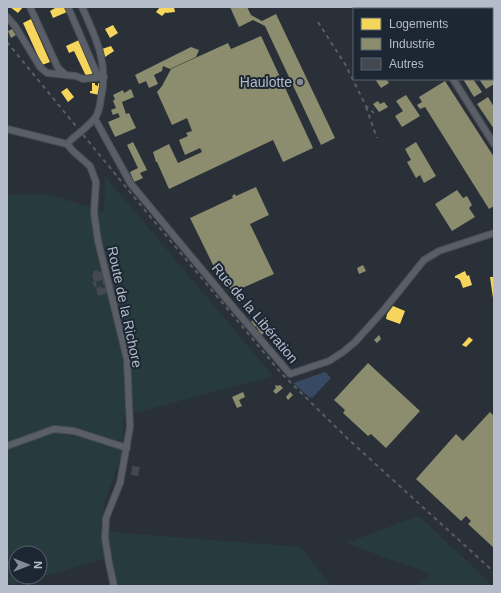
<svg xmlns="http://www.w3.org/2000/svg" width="501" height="593" viewBox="0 0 501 593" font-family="Arial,sans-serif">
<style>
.green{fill:#273a3e}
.water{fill:#384963}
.homes{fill:#f6d55c}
.industry{fill:#8c8c6e}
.building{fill:#444950}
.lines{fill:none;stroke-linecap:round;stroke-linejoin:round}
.minor-casing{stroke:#484c53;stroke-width:8}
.secondary-casing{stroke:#484c53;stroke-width:11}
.minor{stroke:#5a5e66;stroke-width:6}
.secondary{stroke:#595d64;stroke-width:9}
.rail{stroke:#595d64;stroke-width:2;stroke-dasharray:4 4;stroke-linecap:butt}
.minor-bridge-casing{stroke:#484c53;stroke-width:8;stroke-linecap:butt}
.minor-bridge{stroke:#5a5e66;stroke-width:6}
.poi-dot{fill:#848b96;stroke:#1d2633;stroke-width:1.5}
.labels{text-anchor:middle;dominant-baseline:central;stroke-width:4;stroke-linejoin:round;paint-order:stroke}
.poi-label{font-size:14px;fill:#b4bcc9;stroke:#1d2633;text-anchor:end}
.street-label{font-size:14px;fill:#b4bcc9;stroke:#1d2633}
</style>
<rect width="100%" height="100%" fill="#2a3038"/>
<!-- green -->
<path class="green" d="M105,176l168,200 -149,40 -3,42 -16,43 -5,30 201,16 30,39h-213l-7,-29 -71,20v-24h-24v24h24l-33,9v-391h45l52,17z
M419,516l74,70h-77l15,-12 -85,-31z"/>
<!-- water -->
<path class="water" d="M325,372l6,6 -19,20 -1,-1 -1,1 -17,-15z"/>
<!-- homes -->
<path class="homes" d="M10,7h13l-5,6z
M55,7h9l3,5 -14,6 -3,-7 5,-3z
M160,7h14l1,5 -9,1v-1l-4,4 -6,-4z
M361,7h15v2h-15z
M452,7h18l1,2h-18z
M31,19l19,43 -8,3 -19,-42z
M113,25l5,8 -8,5 -5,-9z
M79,40l15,33 -8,3 -12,-25 -5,2 -3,-7z
M111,46l3,5 -9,6 -3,-8z
M92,83h3v2l3,1v-3l2,1 -1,11 -9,-2v-2h2z
M67,88l7,9 -6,5 -7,-10z
M465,271l2,5 2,-1 3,10 -9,3 -3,-8 -3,-2h-2v-2z
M490,277h4v21h-1z
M393,306l12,5 -5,13 -14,-5 1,-5z
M469,337l4,3 -7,7 -4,-2z"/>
<!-- industry -->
<path class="industry" d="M230,7h17l4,8 11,6 14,-7 59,124 -14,7 -56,-119 -12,-6 -14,7z
M12,29l4,6 -5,3 -3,-7z
M261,36l52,112 -30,14 -10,-22 -104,49 -12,-27h-1l-3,-10 16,-8 9,19 24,-11 -2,-4 -15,7 -6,-15 9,-4 -2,-3 6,-2 -5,-13 -15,7 -15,-33 5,-6 9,-17 57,-26 3,6z
M493,43l1,41 -8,5 -7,-10h13v-35z
M191,47l8,3 -3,7 -26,12 -7,-3 -1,5 -8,4 4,9 -9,4 -3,-7 -7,3 -4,-9z
M375,79h11l3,4 -8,5z
M463,79h10l9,13 -8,5z
M445,81l49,76v49l-5,3 -64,-102 -5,2 -3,-4 5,-3 -3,-5z
M131,89l3,8 -12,5 4,12 3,-1 7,15 -21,9 -7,-15 12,-5 -2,-4 -5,2 -2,-5 5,-2 -3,-7 2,-2 -2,-4 10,-5 1,3z
M406,95l14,21 -18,11 -7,-11 8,-5 -7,-10z
M488,97l6,10v22l-17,-25z
M378,101l2,3 4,-2 4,5 -9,5 -6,-8z
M133,142l14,28 -7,3 3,5 -9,4 -4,-10 8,-4 -11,-23z
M416,142l20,34 -12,7 -4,-8 -4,3 -9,-16 4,-2 -6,-11z
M256,187l13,28 -19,9 24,50 -41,18 -17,-21 -26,-53 43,-20 -1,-2 3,-2 1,2z
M457,190l6,8 4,-2 5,9 -3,3 6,9 -23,14 -17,-27z
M363,265l3,6 -7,3 -2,-6z
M256,318l8,15 -3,2 -5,-9 -1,1 -4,-6z
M379,335l2,4 -4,4 -3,-3z
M368,363l52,48 -34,37 -15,-14 -3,2 -25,-23 2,-3 -11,-10z
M276,385l2,1 2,-1 3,3 -7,6 -3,-3 3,-3 -1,-2z
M243,392l2,5 -6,3 3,6 -5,2 -5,-11z
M290,392l3,3 -5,5 -2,-3z
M490,412l4,4v132l-26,-24 3,-3 -5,-5 -5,5 -45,-42 40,-45 7,7z"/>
<!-- building -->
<path class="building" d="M98,270v2l4,-1 3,14h-2l-1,-5 -6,2 1,4 -3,1 -2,-5h2l-2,-8 2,-1 -1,-2z
M101,286l1,2 4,-1 1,6 -9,3 -2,-8z
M132,466l8,1 -2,9 -7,-1z"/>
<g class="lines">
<defs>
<path id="minor" d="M30,7l28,61 8,7
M68,7l29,67 4,3
M82,7c14,31 27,57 19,91 -1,7 -2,16 -7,21 -3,4 -7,7 -11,11
M410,7l1,2
M7,17l8,9 25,41 7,6 29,3 7,3 21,-2
M453,79l41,65
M95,119l36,65 102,123 57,67 39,-13 14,-9 12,-10 28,-31 41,-51 15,-9 55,-18
M7,129l60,15
M73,138l-6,6 6,7 17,15 6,16 -2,31 4,28 29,118 3,68 -10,56 -14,35 -1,20 4,25 5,23
M7,446l47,-17 20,2 53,17"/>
<path id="secondary" d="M478,7l2,2
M492,29l2,3"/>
</defs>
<!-- minor casing -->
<use href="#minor" class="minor-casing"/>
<!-- secondary casing -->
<use href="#secondary" class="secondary-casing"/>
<!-- minor -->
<use href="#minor" class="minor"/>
<!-- secondary -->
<use href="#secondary" class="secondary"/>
<!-- rail -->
<path class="rail" d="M318,22l27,42 21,42 8,7
M7,42l141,172 133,159 67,66 146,133
M366,107l11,31"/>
<defs>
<path id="minor-bridge" d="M73,138l10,-8"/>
</defs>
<!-- minor-bridge casing -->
<use href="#minor-bridge" class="minor-bridge-casing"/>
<!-- minor-bridge -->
<use href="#minor-bridge" class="minor-bridge"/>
</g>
<!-- markers -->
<circle class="poi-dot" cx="300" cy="82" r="4"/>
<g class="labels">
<!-- poi labels -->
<g class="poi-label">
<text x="292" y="82">Haulotte</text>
</g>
<!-- street labels -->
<g class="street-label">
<text transform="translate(125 307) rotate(78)">Route de la Richore</text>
<text transform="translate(255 313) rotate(50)">Rue de la Libération</text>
</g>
</g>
<!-- border -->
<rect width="501" height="593" fill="none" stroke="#b4bcc9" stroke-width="16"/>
<!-- legend -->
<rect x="353" y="8" width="140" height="72" fill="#1d2633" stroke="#59626f"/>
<rect x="361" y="18" width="20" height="12" fill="#f6d55c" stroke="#59626f"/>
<text x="389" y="28" font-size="12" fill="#b4bcc9">Logements</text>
<rect x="361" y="38" width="20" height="12" fill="#8c8c6e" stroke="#59626f"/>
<text x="389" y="48" font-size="12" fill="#b4bcc9">Industrie</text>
<rect x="361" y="58" width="20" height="12" fill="#444950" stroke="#59626f"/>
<text x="389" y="68" font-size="12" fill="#b4bcc9">Autres</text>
<!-- north arrow -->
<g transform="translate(28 565) rotate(90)"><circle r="19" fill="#1d2633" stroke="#59626f"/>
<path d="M0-3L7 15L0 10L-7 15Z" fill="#848b96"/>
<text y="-6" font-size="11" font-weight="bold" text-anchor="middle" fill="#b4bcc9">N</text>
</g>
</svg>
